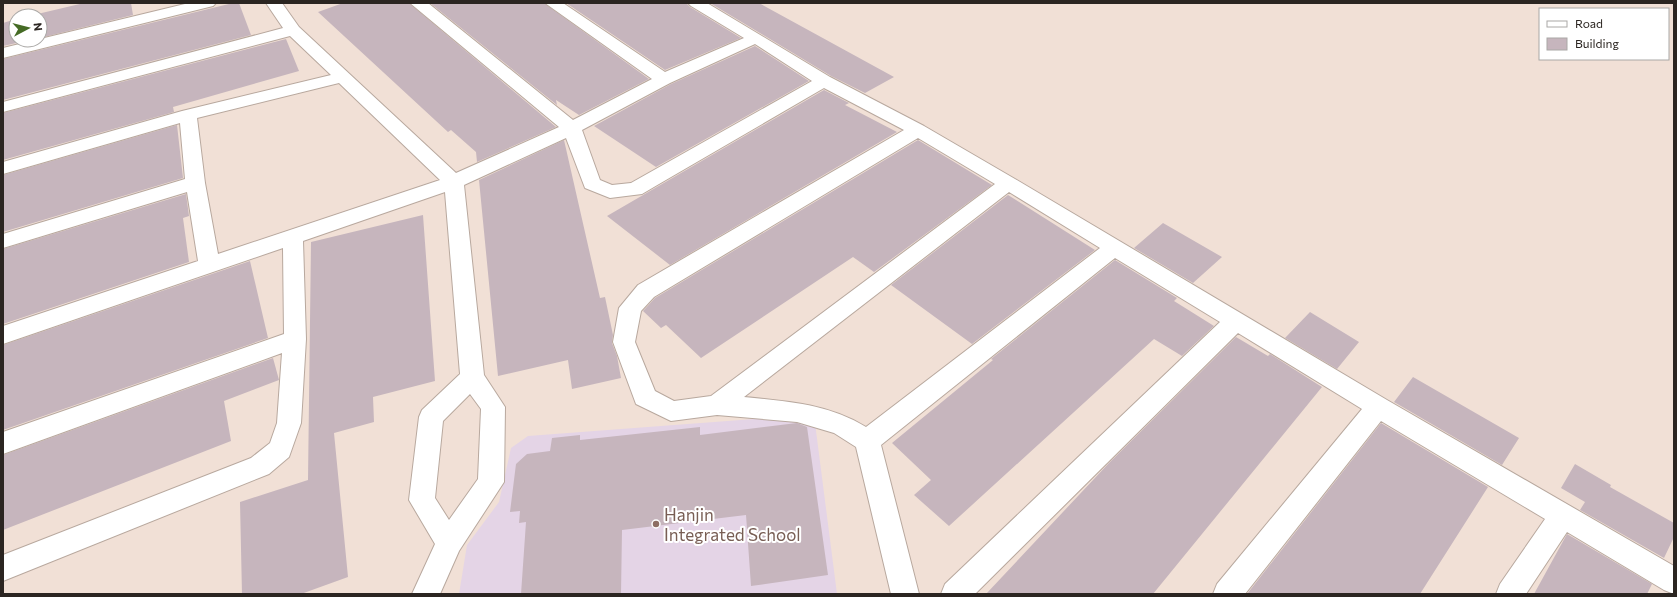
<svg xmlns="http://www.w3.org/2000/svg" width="1677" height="597" viewBox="0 0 1677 597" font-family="Commissioner,sans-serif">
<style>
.education{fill:#e4d4e6}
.building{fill:#c6b5bd}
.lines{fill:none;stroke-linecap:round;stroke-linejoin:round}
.minor-casing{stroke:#b8a89e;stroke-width:2}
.minor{fill:#fff;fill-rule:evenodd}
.education-dot{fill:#8d6e63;stroke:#fff;stroke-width:1.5}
.labels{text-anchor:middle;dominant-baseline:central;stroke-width:4;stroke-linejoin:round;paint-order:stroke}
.near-education-label{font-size:17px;fill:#785e54;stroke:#fff;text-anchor:start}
</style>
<rect width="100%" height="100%" fill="#f1e0d6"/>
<!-- education -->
<path class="education" d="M795,416l20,7 22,171h-378l8,-49 32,-43 12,-54 17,-12z"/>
<!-- building -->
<path class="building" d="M84,3h47l2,12 -93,23v-22h-11z
M233,3h6l12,32 -248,65v-41z
M343,3h66l147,124 -79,35 -1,-10 -25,-22 -3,2 -130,-120z
M430,3h114l105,76 -70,36 -23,-15 1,5z
M566,3h120l4,4 51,31 -76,32z
M710,3h49l135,74 -29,16 -34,-17z
M16,19v21h14l-27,6v-23z
M286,39l13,32 -126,36 1,5 -171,48v-47z
M755,46l54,35 -153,86 -62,-41 77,-42z
M824,90l25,13 -4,2 52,27 -227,133 -63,-49z
M177,125l6,53 -180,54v-57z
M564,140l36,158 5,-1 8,38 -1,8 5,13 4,22 -49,11 -4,-29 -70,16 -19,-196z
M918,140l74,45 -118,87 -21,-15 -152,101 -35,-33 -5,3 -18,-17 12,-13z
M186,194l3,22 -6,2 6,44 -186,62v-75z
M1008,195l87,55 -123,94 -81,-59z
M423,215l12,166 -62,16 1,25 -40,11 14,144 -47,17h-59l-2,-92 68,-22 3,-238z
M1163,223l59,34 -29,26 -59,-35z
M1115,260l62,38 -3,3 40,25 -32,30 -28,-17 -205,187 -35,-31 17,-15 -39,-37 101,-83 -2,-1z
M250,261l18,77 -265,92v-85z
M1310,312l49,30 -22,27 -52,-31z
M1236,337l32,19 2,-2 52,33 -169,207h-167l123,-131z
M273,358l6,22 -55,21 7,40 -228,89v-75z
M1413,377l106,61 -17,27 -108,-63z
M797,423l10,4 21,148 -77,11 -5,-71 -124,15 -1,64h-100l5,-72 -7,1 1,-12 -10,1 6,-48 11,-10 23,-3 2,-13 28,-3v5l120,-13v8z
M1381,423l107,64 -68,107h-173z
M1575,464l36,21 -1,2 64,36v14l-10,21 -84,-48 5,-8 -24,-14z
M1567,534l85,50 -5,10h-113z"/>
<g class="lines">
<defs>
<path id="minor" d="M189,3h27l-3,3 -210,52v-10z
M266,3h16l17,24 157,146 103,-46 -149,-124h18l145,117 79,-41 -107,-76h18l102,69 79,-34 -53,-32 -3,-3h19l123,74 94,49 91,53 372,221 287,166v28l-10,-4 -97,-58 -41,62h-30l4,-10 45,-65 -164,-98 -136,173h-32l4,-10 145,-175 -124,-76 -263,261h-34l4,-10 275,-262 -105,-64 -234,187 38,149h-28l-35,-147 -22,-14 -37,-11 -80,-7 -46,6 -35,-17 -23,-62 6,-34 19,-23 266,-155 -80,-42 -165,96 -17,10 -32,4 -25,-10 -19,-50 -102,47 20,190 21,32 -1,75 -45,69 -19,43h-28l23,-50 -26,-44 10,-83 3,-7 38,-36 -15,-182 -142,49 3,98 -5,84 -12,34 -20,17 -266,107v-26l248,-97 19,-15 7,-20 5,-70 -279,101v-22l281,-98 -1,-86 -280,96v-18l195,-65 -11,-69 -184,56v-14l182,-55 -5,-56 -177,51v-12l179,-51 149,-36 -41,-39 -287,76v-10l280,-74zM755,44l57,37 -181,102 -19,2 -12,-5 -18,-50 88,-47zM339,83l101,97 -222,74 -13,-71 -8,-65zM918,138l77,46 -284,212 -37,5 -19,-10 -20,-49 6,-31 13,-14zM1009,192l91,56 -234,179c-37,-23 -80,-26 -122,-30zM470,394l11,15 -3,70 -29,41 -14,-22 8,-77z"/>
</defs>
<!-- minor casing -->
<use href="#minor" class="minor-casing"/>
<!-- minor -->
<use href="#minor" class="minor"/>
</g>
<!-- markers -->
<circle class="education-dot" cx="656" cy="524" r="4"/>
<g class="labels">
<!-- near-education labels -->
<g class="near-education-label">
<text x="664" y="514">Hanjin<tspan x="664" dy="20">Integrated School</tspan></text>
</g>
</g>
<!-- border -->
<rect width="1677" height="597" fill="none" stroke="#2b2521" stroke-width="8"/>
<!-- legend -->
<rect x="1539" y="8" width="130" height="52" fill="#ffffff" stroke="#aaa8a6"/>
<rect x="1547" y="21" width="20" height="6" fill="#ffffff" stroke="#aaa8a6"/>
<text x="1575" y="28" font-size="12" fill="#2b2521">Road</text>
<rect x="1547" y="38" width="20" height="12" fill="#c6b5bd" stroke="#aaa8a6"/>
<text x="1575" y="48" font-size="12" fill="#2b2521">Building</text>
<!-- north arrow -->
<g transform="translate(28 28) rotate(83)"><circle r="19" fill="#ffffff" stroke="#aaa8a6"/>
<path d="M0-3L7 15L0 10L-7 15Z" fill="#456b25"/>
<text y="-6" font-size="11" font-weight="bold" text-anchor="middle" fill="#2b2521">N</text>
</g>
</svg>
